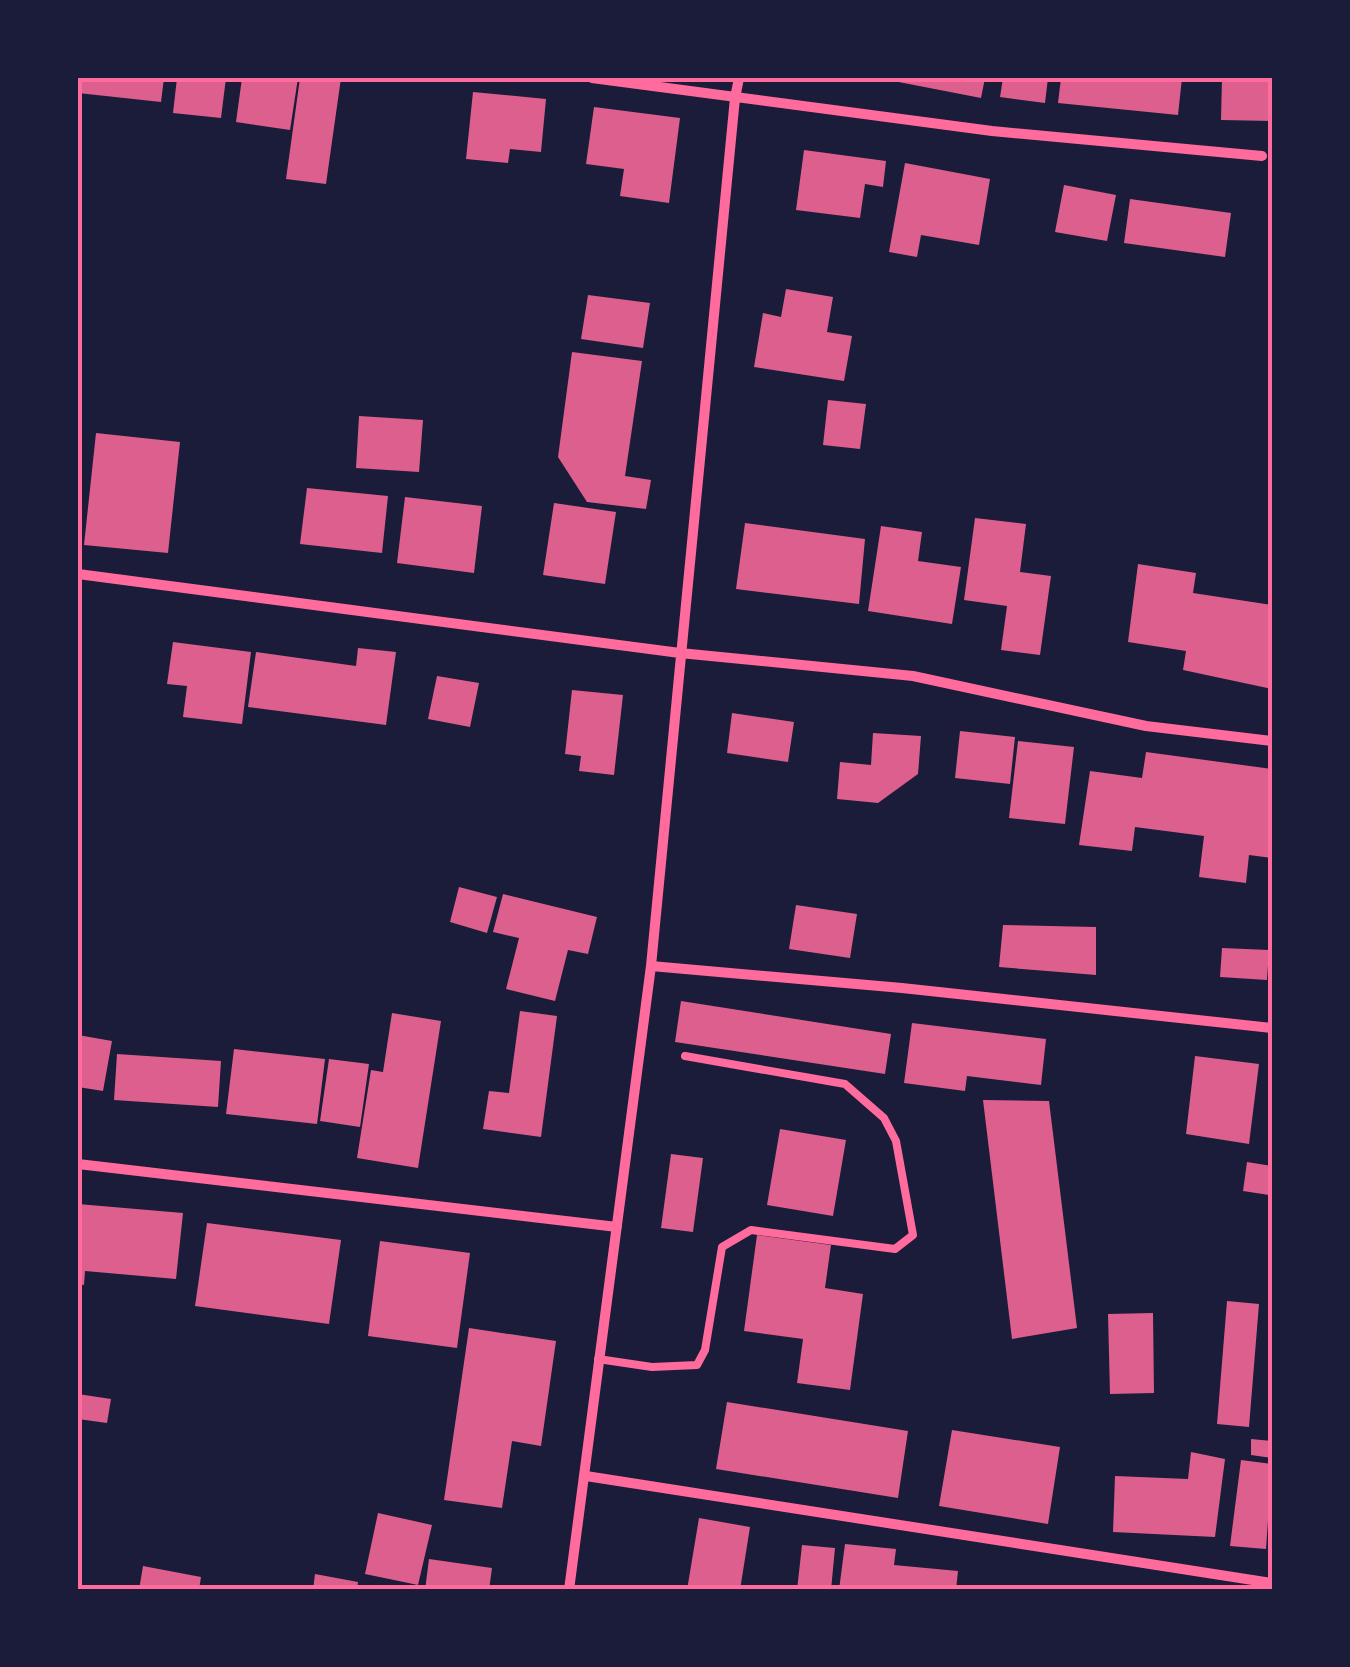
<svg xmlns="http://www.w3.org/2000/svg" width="1350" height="1667" viewBox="0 0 1350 1667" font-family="Barlow,sans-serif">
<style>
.building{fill:#dd5f8e}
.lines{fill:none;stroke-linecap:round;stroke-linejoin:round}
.service{stroke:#ff6b9d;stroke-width:8}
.minor{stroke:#ff6b9d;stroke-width:10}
.neatline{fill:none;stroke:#ff6b9d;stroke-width:4}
</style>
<rect width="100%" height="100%" fill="#1b1b3a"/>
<!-- building -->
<path class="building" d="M78,78h86l-3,24 -83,-9z
M177,78h49l-5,40 -48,-5z
M242,78h56l-8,52 -54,-8z
M300,78h41l-15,106 -40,-5z
M878,78h107l-4,20z
M1003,78h45l-3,25 -45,-6z
M1061,78h121l-4,37 -120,-12z
M1222,78h50v43l-51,-1z
M473,92l73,7 -5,53 -31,-3 -2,14 -42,-4z
M594,107l86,11 -11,85 -49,-7 4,-27 -38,-5z
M804,150l82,11 -3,26 -18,-3 -5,34 -64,-8z
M905,163l85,16 -11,66 -58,-10 -4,22 -28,-5z
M1064,185l52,10 -9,46 -52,-9z
M1130,199l101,14 -6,44 -101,-14z
M786,289l47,8 -6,35 25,4 -8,45 -90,-14 9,-54 18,4z
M588,295l62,8 -7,45 -62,-9z
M572,352l70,9 -17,115 26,4 -5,29 -59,-7 -29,-45z
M828,400l38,4 -6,45 -37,-4z
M359,416l64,4 -4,52 -63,-4z
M96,433l84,9 -12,111 -84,-8z
M307,488l81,8 -6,57 -82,-9z
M405,497l77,9 -8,67 -77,-10z
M554,503l62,9 -11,72 -62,-9z
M975,518l51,6 -6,48 31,4 -11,79 -39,-5 6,-44 -43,-6z
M745,523l120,16 -6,65 -123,-15z
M881,526l41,6 -4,29 43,6 -9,57 -84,-13z
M1138,564l58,9 -3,20 79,12v84l-89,-19 3,-19 -58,-9z
M173,642l78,10 -9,72 -59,-7 4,-31 -20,-2z
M358,648l38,4 -10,73 -138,-18 8,-55 100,14z
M437,676l42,7 -9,44 -42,-8z
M572,690l51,5 -9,80 -35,-4 2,-15 -16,-2z
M732,713l62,9 -6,40 -61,-9z
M960,731l55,6 -5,47 -55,-6z
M873,733l48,3 -3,38 -40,29 -41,-4 3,-37 31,3z
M1018,741l56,6 -9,77 -56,-6z
M1146,752l126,17v89l-23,-3 -3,28 -47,-6 5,-41 -69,-9 -3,24 -53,-6 11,-74 52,7z
M459,887l38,10 -10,36 -37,-11z
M503,894l94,23 -9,37 -20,-4 -13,51 -49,-12 13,-51 -26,-6z
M796,905l61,9 -7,44 -61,-9z
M1003,925l93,2v48l-97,-8z
M1222,948l47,2 -2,30 -47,-3z
M681,1001l210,33 -6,40 -210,-32z
M520,1011l37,5 -16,121 -58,-8 6,-38 20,2z
M392,1013l49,8 -23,147 -61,-10 14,-88 12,2z
M912,1023l134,16 -5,46 -74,-9 -2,15 -61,-8z
M78,1035l34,6 -9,50 -25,-4z
M234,1049l91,10 -8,65 -91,-10z
M117,1054l104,7 -3,46 -104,-7z
M1195,1056l64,8 -10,80 -63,-10z
M329,1059l40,5 -9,63 -40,-6z
M983,1100l66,1 28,227 -65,11z
M780,1129l66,11 -13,76 -66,-11z
M671,1154l32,4 -10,74 -32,-4z
M1247,1162l25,4 -3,29 -26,-4z
M78,1204l105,9 -7,66 -91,-8 -1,14 -6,-1z
M207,1223l134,17 -12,84 -134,-18z
M757,1235l74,10 -6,43 38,6 -13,96 -53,-7 6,-44 -59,-8z
M380,1241l90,12 -13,95 -89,-12z
M1227,1301l32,3 -10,123 -32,-3z
M1153,1313l1,80 -44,1 -2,-80z
M469,1328l87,13 -15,105 -29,-5 -10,67 -58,-8z
M78,1394l33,5 -4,24 -29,-4z
M727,1402l181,29 -10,67 -182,-29z
M952,1430l108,17 -12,77 -109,-18z
M1251,1439l21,2v17l-21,-3z
M1191,1452l34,7 -10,78 -102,-5 2,-56 73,3z
M1241,1460l31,4 -6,85 -36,-3z
M378,1513l54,12 -14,60 -53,-11z
M699,1518l51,9 -10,63h-53z
M845,1544l51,5 -2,16 64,6 -2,19h-117z
M802,1545l33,3 -4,42h-34z
M429,1559l63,9 -3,22h-64z
M143,1566l58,11 -2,13h-60z
M315,1574l43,8 -1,8h-44z"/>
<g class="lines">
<!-- service -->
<path class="service" d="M598,1359l54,8 45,-2 8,-15 17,-103 29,-17 144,19 18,-14 -17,-94 -12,-23 -39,-34 -160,-28"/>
<!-- minor -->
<path class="minor" d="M592,78l400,53 270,25
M78,574l602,79 233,23 233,50 126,15
M651,966l251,22 370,40
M78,1164l539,63
M586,1476l686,107
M569,1590l82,-624 84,-868 4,-20"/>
</g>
<!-- border -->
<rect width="1350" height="1667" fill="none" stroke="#1b1b3a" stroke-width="160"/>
<rect x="80" y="80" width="1190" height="1507" class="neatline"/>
</svg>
